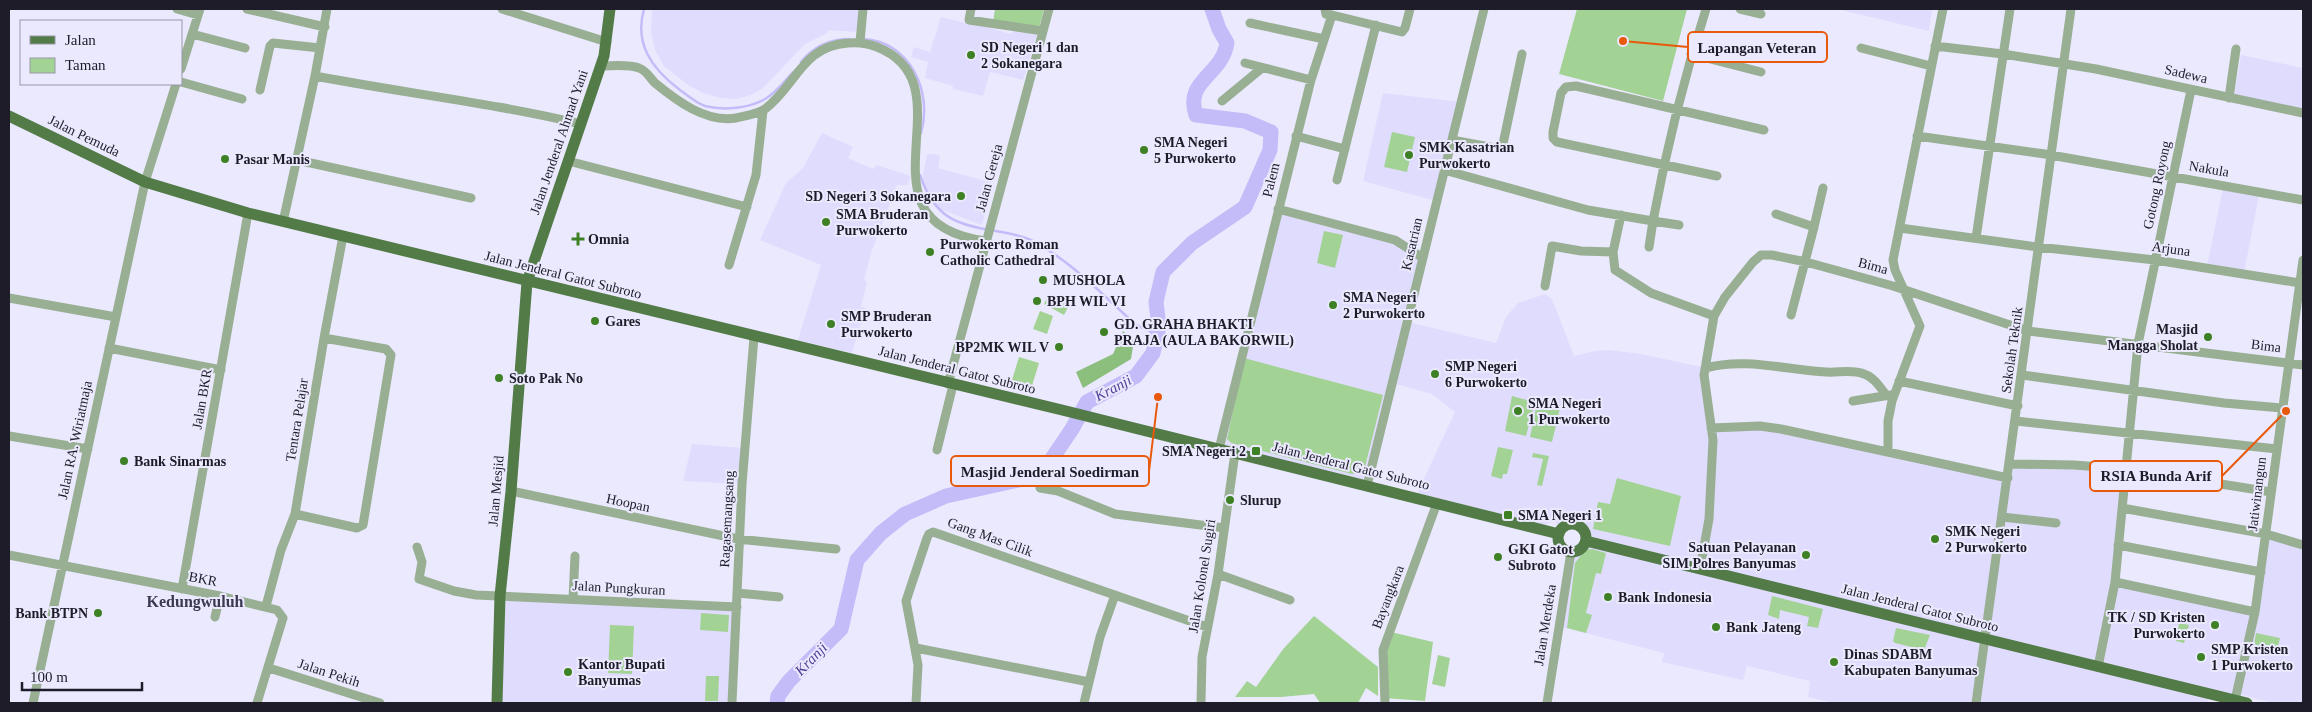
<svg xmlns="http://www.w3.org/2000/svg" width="2312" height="712" viewBox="0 0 2312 712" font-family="'Times New Roman',serif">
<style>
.built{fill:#e0dcfe}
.green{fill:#a3d295}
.forest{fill:#8cbe7d}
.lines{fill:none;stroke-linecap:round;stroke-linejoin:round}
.stream{stroke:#c3bcf8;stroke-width:2.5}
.river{stroke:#c3bcf8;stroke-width:15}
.minor{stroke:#99af93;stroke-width:9}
.major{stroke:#537b47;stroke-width:11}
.poi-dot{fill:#3d8124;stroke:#ebe9fe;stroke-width:2}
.labels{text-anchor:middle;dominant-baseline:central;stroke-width:4;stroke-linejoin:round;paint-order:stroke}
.poi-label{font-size:14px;font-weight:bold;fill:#1d1c28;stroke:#ebe9fe;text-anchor:start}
.street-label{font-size:14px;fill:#1d1c28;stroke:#ebe9fe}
.water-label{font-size:15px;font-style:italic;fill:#554298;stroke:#ebe9fe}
.quarter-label{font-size:16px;font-weight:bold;fill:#3b3853;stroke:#ebe9fe}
.leader{fill:none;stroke:#e8590c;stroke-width:2}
.callout-dot{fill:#e8590c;stroke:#ebe9fe;stroke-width:2}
.callout{fill:#ebe9fe;stroke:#e8590c;stroke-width:2}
.callout-label{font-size:15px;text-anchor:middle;font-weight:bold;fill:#1d1c28}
</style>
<rect width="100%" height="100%" fill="#ebe9fe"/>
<!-- built -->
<path class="built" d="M652,9h208l-4,23 -28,-2 -1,3 -22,11 -42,44 -12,7 -15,4 -16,-1 -17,-5 -15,-8 -24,-19 -9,-16 -4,-18z
M1837,9h95l-3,22z
M941,17l29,7 1,-2 39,12 6,-5 21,5 -14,46 -33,-8 -7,24 -30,-7v-3l-28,-8 3,-16 -17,-5 3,-10 16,5z
M2241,55l62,13v43l-69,-14z
M1383,93l78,9 -25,99 -73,-20z
M822,133l31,14 -5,11 25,11 4,-4 34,11 -4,9h-10l-26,68 -7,27 3,2 -6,25 4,1 -13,45 -54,-13 23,-75 -61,-25 26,-57 17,-15z
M927,154l13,1 -2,13 55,15 -11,42 -42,-16 -18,-28z
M2223,188l36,7 -15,78 -37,-7z
M1278,209l117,31 28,18 -15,64 88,21 10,-26 12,-14 27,-9 7,5 22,57 21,-5 14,-1 32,4 65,14 5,60 49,-2 248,52 2,-14 117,5 -12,113 140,30 -20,88 -26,-6 -2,9h-373l-26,-6 2,-16 -63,-15 -4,14 -81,-18 2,-9 -106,-27 13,-74 12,-5 3,-7 -3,-9 -8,-6 -13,4 -8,-8 -17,7 -122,-30 40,-86 -23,-18 -40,-11 -25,103 -147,-37z
M692,444l51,4 -2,36 -58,-3z
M2268,530l35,11v162h-30l-35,-9z
M503,598l233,10 -3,95h-236z"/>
<!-- green -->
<path class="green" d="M995,9h49l-5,19 -46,-6z
M1577,9h110l-24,92 -104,-27z
M1392,132l23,5 -8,35 -23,-5z
M1324,231l19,4 -8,33 -18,-5z
M1049,294l20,11 -5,10 -20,-11z
M1040,311l13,5 -6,18 -14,-5z
M1019,357l20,6 -8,26 -20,-6z
M1244,358l139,37 -19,76 -2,2 -10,1 -121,-31 -4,-4z
M1512,396l23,6 -9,34 -21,-5z
M1537,403l23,5 -8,34 -22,-5z
M1498,447l15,3 -6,24h-4l-1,5 -11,-3z
M1533,453l16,3 -7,30 -5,-1 6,-26 -11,-2z
M1617,478l64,18 -11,50 -77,-17 5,-27 12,2z
M1592,549l14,4 -5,21 -5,-1 -10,40 6,2 -6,18 -19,-5 8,-65 10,-13z
M1772,596l51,13 -5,19 -11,-2 2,-9 -29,-7 -1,9 -11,-4z
M701,613l28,2 -1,17 -28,-2z
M1314,616l64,51v29l-12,-8 -8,15h-38l-6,-9 -33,3h-46l12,-16 9,6 28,-39z
M2179,623l10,2 -5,18 -8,-2z
M610,625l24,1 -2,48 -24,-1z
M1896,628l34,7 -6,15 -29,-7 -2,-2z
M1391,632l42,10 -8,59 -41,-3 2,-60z
M2256,633l24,5 -3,13 -23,-6z
M1438,655l12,3 -5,29 -13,-3z
M706,676h13l-1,25h-13z"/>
<!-- forest -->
<path class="forest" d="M1123,331l11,9 -3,19 -48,29 -7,-16 37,-18z"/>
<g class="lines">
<!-- stream -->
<path class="stream" d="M644,9c-10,35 8,60 36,81 7,5 16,13 25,16 19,5 44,2 60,-7 11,-6 19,-17 28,-27
M863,39c47,2 70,53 58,94
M801,62c12,-15 29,-23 49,-23
M920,175c14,41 34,50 76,56 12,2 25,4 37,10 39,21 70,54 103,84l14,6 5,12"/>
<!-- river -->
<path class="river" d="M777,703l1,-7 11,-15 52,-52 16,-69 24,-27 24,-19 41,-18 77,-17 26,-16 23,-34 15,-27 49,-26 17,-23 6,-26 -3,-25 7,-30 29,-29 53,-36 25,-57 1,-18 -26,-11 -49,-6c-12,-35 26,-39 31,-72l-8,-14 -7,-20"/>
<!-- minor -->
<path class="minor" d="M177,9l21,6
M247,9l78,18
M502,9l105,33
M971,9l-2,11 74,11
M1325,9l1,5 6,1
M1740,9l21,5
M1250,23l74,16
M192,34l53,14
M860,42l3,-33
M1935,46l68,8 93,15 207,44
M1861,48l70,18
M1691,54l70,18
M1245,63l66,17
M601,66c12,0 27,-2 38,2 7,2 11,10 16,15 22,18 51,40 81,35 8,-2 22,-4 29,-9 31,-23 37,-63 83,-66 10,-1 19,0 29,4 97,38 -30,175 109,194
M181,69l19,-60
M315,76c89,17 178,27 266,48
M181,82l61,17
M260,90l10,-44 3,-3 47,5
M2229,98l7,-49
M1222,101l40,-33
M1296,136l49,13
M1917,136l128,18 258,46
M1452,140l43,8 8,-4 19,-90
M297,160l174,38
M568,161l179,46
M1444,170l144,40 65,11c13,-71 31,-143 53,-212
M1717,176l-160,-34 -4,-4v-6l8,-39 5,-6 10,-1 188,44
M1337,180l39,-155
M1278,209l117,31 28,18
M1776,214l38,13 -23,88
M1621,215l-8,37 2,18 36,23 63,23
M283,222l32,-146 12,-67
M1814,227l9,-39
M1900,228l138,19 117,13 145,23
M1976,238l34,-229
M1649,247l4,-26 26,4
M729,265l27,-90 7,-64
M1545,286l7,-40 29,5 32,1
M9,298l107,19
M109,348l112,22
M1706,368c38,-11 81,2 120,4 12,1 26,-3 38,2 10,3 16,13 22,21
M2022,375l202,28 58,5
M1899,381l119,25
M948,384l101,-375
M1853,401l37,-6
M2016,421l261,28
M1711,428l49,-2 21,3 227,49
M9,436l79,13
M1219,449l92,-369 21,-65 70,17 3,-4 5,-19
M937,450l16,-65
M1888,452v-31l4,-20 28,-75 -25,-56 -2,-10 50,-251
M2010,464l64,1 53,4 144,23
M1367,486l117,-477
M1040,488l18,3 57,23 109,14
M511,491l227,48 98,10
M2122,508l144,26 37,11
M295,514l62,14 6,-3 28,-170 -5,-6 -62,-11
M2002,517l54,6
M2118,545l143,27
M417,547l5,15 -3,17 35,12 22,4 261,12
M9,555l211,41 57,14 6,8 -26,85
M1700,569l9,-50 4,-79 -9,-65 10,-59 11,-19 28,-35 8,-7h11l34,7 87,24 135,45 275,34
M1218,574l72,26
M2115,582l140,30
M182,589l66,-376
M737,593l42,4
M573,599l2,-43
M266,606l15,-56 14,-36 29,-176 19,-102
M215,617l5,-21
M916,648l173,34
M2098,667l17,-85 23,-238 53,-254
M269,668l111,35
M2235,700l20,-88 48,-352
M33,703l112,-521 31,-98
M732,703l10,-219 12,-147
M916,703l2,-38 -12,-64 21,-63 2,-4 4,-2 274,95
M1084,703l16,-66 15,-42
M1201,703l1,-46 16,-83 17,-121
M1385,703l-2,-53 54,-147
M1547,703l24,-151
M1976,703l95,-694"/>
<!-- major -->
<path class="major" d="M9,116l136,66 103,31 814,197 497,124
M1558 538a14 14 0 1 1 28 0a14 14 0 1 1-28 0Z
M1586,541l661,162
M497,703l3,-107 11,-105 16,-209 77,-226 6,-47"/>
</g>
<!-- markers -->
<g class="poi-dot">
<circle cx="971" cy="55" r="5"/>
<circle cx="1144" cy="150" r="5"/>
<circle cx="1409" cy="155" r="5"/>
<circle cx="225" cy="159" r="5"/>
<circle cx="961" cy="196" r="5"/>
<circle cx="826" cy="222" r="5"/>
<path d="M575.5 231.5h5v5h5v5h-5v5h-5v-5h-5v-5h5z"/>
<circle cx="930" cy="252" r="5"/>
<circle cx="1043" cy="280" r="5"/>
<circle cx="1037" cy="301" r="5"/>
<circle cx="1333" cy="305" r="5"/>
<circle cx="595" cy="321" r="5"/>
<circle cx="831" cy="324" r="5"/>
<circle cx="1104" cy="332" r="5"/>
<circle cx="2208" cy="337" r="5"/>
<circle cx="1059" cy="347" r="5"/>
<circle cx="1435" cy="374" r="5"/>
<circle cx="499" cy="378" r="5"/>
<circle cx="1518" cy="411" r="5"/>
<rect x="1251" y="446" width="10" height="10" rx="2.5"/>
<circle cx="124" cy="461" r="5"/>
<circle cx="1230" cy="500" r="5"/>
<rect x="1503" y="510" width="10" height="10" rx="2.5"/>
<circle cx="1935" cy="539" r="5"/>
<circle cx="1806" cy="555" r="5"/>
<circle cx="1498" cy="557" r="5"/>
<circle cx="1608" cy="597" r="5"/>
<circle cx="98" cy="613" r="5"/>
<circle cx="2215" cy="625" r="5"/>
<circle cx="1716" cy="627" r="5"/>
<circle cx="2201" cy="657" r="5"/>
<circle cx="1834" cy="662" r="5"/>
<circle cx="568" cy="672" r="5"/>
</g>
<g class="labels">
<!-- poi labels -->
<g class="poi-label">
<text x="981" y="47">SD Negeri 1 dan<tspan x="981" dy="16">2 Sokanegara</tspan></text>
<text x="1154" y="142">SMA Negeri<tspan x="1154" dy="16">5 Purwokerto</tspan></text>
<text x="1419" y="147">SMK Kasatrian<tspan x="1419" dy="16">Purwokerto</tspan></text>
<text x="235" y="159">Pasar Manis</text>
<text x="951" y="196" text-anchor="end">SD Negeri 3 Sokanegara</text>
<text x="836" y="214">SMA Bruderan<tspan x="836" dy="16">Purwokerto</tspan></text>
<text x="588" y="239">Omnia</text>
<text x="940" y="244">Purwokerto Roman<tspan x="940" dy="16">Catholic Cathedral</tspan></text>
<text x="1053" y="280">MUSHOLA</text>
<text x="1343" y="297">SMA Negeri<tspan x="1343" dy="16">2 Purwokerto</tspan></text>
<text x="1047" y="301">BPH WIL VI</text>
<text x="841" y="316">SMP Bruderan<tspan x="841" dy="16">Purwokerto</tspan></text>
<text x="605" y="321">Gares</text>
<text x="1114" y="324">GD. GRAHA BHAKTI<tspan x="1114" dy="16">PRAJA (AULA BAKORWIL)</tspan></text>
<text x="2198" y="329" text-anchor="end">Masjid<tspan x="2198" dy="16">Mangga Sholat</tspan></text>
<text x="1049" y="347" text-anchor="end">BP2MK WIL V</text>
<text x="1445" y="366">SMP Negeri<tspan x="1445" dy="16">6 Purwokerto</tspan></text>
<text x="509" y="378">Soto Pak No</text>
<text x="1528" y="403">SMA Negeri<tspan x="1528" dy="16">1 Purwokerto</tspan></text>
<text x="1246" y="451" text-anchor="end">SMA Negeri 2</text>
<text x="134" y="461">Bank Sinarmas</text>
<text x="1240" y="500">Slurup</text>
<text x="1518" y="515">SMA Negeri 1</text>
<text x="1945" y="531">SMK Negeri<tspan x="1945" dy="16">2 Purwokerto</tspan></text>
<text x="1796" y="547" text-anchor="end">Satuan Pelayanan<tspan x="1796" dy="16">SIM Polres Banyumas</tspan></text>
<text x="1508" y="549">GKI Gatot<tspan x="1508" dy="16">Subroto</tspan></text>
<text x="1618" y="597">Bank Indonesia</text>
<text x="88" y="613" text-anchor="end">Bank BTPN</text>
<text x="2205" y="617" text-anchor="end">TK / SD Kristen<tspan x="2205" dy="16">Purwokerto</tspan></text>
<text x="1726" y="627">Bank Jateng</text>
<text x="2211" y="649">SMP Kristen<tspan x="2211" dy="16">1 Purwokerto</tspan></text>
<text x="1844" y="654">Dinas SDABM<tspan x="1844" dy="16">Kabupaten Banyumas</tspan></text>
<text x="578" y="664">Kantor Bupati<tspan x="578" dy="16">Banyumas</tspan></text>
</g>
<!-- street labels -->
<g class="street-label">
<text transform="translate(2186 74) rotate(13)">Sadewa</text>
<text transform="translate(84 136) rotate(26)">Jalan Pemuda</text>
<text transform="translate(559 142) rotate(-71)">Jalan Jenderal Ahmad Yani</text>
<text transform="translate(2209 169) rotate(10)">Nakula</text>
<text transform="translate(989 178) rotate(-75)">Jalan Gereja</text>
<text transform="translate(1271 180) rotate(-76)">Palem</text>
<text transform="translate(2157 185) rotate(-78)">Gotong Royong</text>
<text transform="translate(1412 244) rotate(-77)">Kasatrian</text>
<text transform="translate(2171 249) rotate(8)">Arjuna</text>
<text transform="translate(1873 266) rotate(15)">Bima</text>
<text transform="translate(563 275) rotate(14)">Jalan Jenderal Gatot Subroto</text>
<text transform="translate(2266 346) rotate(7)">Bima</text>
<text transform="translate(2012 350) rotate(-82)">Sekolah Teknik</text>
<text transform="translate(957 370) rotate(14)">Jalan Jenderal Gatot Subroto</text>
<text transform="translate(202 399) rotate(-80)">Jalan BKR</text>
<text transform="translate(297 420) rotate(-81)">Tentara Pelajar</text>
<text transform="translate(75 440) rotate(-78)">Jalan RA. Wiriatmaja</text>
<text transform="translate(1351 466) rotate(14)">Jalan Jenderal Gatot Subroto</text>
<text transform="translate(496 491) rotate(-85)">Jalan Mesjid</text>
<text transform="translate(2257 494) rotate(-83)">Jatiwinangun</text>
<text transform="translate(628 503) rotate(12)">Hoopan</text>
<text transform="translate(727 519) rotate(-87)">Ragasemangsang</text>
<text transform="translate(990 537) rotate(20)">Gang Mas Cilik</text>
<text transform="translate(1202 576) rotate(-81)">Jalan Kolonel Sugiri</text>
<text transform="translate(203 579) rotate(11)">BKR</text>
<text transform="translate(619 588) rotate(3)">Jalan Pungkuran</text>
<text transform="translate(1388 597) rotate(-69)">Bayangkara</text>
<text transform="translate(1920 608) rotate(14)">Jalan Jenderal Gatot Subroto</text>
<text transform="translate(1545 625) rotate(-81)">Jalan Merdeka</text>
<text transform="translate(329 673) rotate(18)">Jalan Pekih</text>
</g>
<!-- water labels -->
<g class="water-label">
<text transform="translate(1113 388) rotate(-28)">Kranji</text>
<text transform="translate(811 659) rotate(-46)">Kranji</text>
</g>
<!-- quarter labels -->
<g class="quarter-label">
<text x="195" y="601">Kedungwuluh</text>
</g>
</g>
<!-- callouts -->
<path class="leader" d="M1623 41L1688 47M1158 397L1149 471M2286 411L2222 476"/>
<g class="callout-dot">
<circle cx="1623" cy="41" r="5"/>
<circle cx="1158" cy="397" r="5"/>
<circle cx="2286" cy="411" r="5"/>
</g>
<g class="callout">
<rect x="1688" y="32" width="139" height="30" rx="5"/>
<rect x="951" y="456" width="198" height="30" rx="5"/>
<rect x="2090" y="461" width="132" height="30" rx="5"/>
</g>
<g class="callout-label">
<text x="1757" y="53">Lapangan Veteran</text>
<text x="1050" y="477">Masjid Jenderal Soedirman</text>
<text x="2156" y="481">RSIA Bunda Arif</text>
</g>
<!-- border -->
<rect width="2312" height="712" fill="none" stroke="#1d1c28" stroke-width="20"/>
<!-- legend -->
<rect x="20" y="20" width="162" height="65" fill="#ebe9fe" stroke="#9997a8"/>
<rect x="30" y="36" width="25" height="8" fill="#537b47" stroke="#9997a8"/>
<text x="65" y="45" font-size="15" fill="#1d1c28">Jalan</text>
<rect x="30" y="58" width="25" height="15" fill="#a3d295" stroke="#9997a8"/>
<text x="65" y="70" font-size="15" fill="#1d1c28">Taman</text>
<!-- scale -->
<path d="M22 682v8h120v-8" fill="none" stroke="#1d1c28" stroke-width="2.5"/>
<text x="30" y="682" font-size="15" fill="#1d1c28" stroke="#ebe9fe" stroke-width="4" paint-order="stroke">100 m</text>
</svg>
